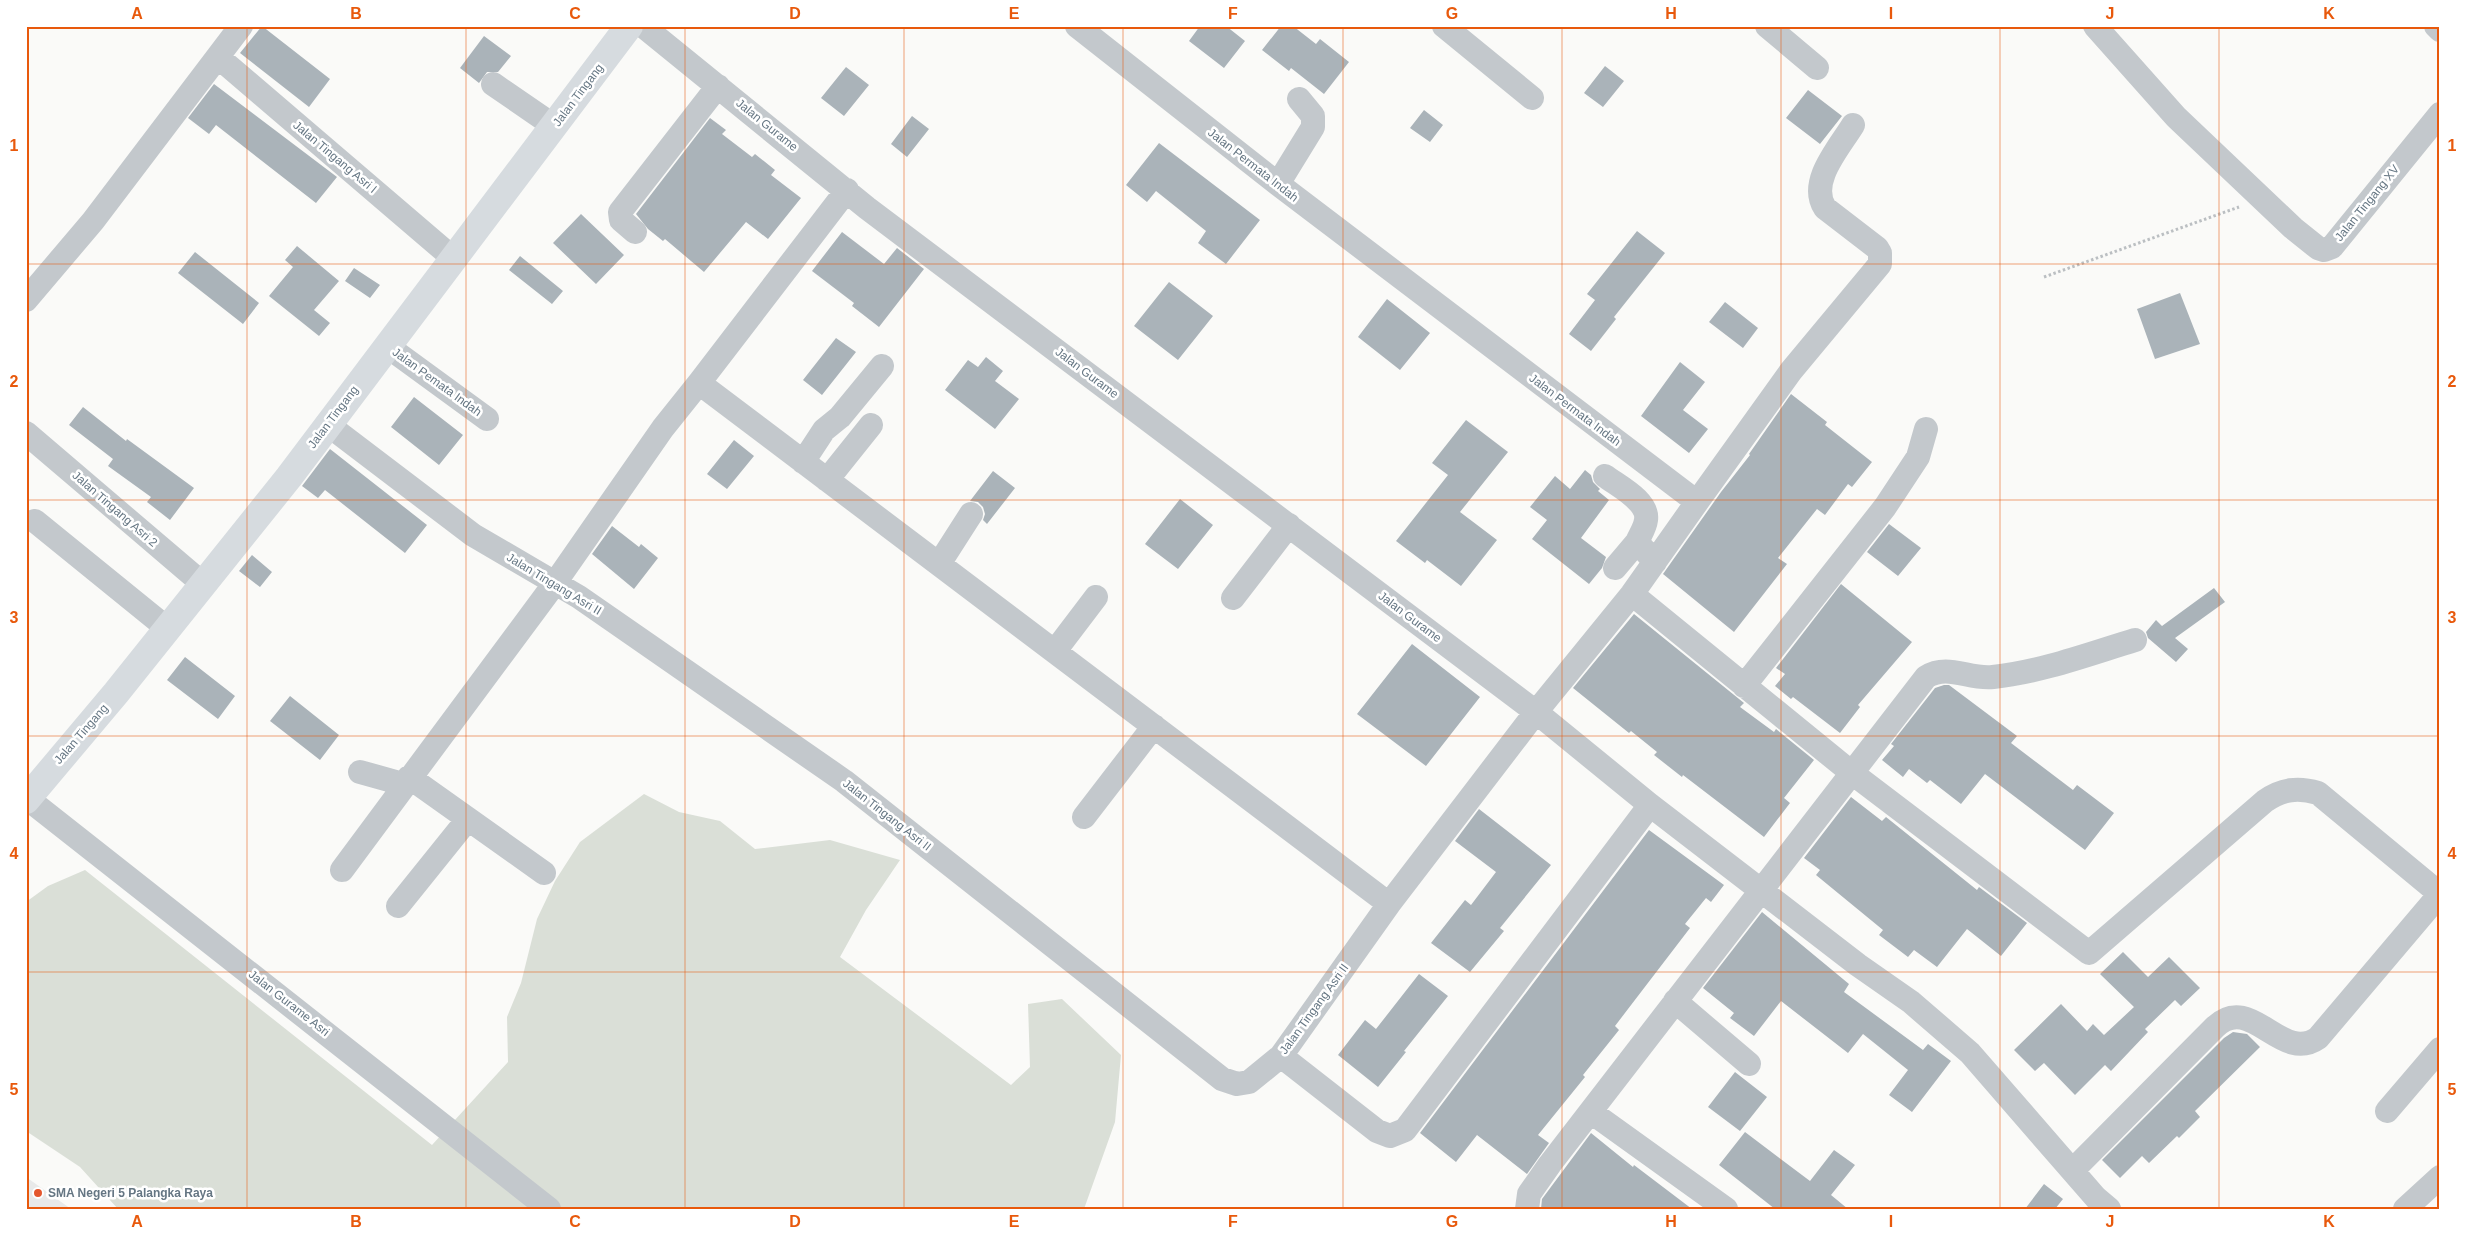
<svg xmlns="http://www.w3.org/2000/svg" width="2466" height="1235" viewBox="0 0 2466 1235" font-family="Arial,sans-serif">
<style>
.built{fill:#e8e9e9}
.green{fill:#dadfd7}
.building{fill:#aab3b9}
.lines{fill:none;stroke-linecap:round;stroke-linejoin:round}
.path{stroke:#bbbfc2;stroke-width:3;stroke-dasharray:2.5 2.5;stroke-linecap:butt}
.minor{stroke:#c3c8cc;stroke-width:24}
.major{stroke:#d6dbdf;stroke-width:28}
.grid{fill:none;stroke:#e8590c;stroke-width:1;stroke-opacity:0.55}
.poi-dot{fill:#e4572e;stroke:#fff;stroke-width:2}
.labels{text-anchor:middle;dominant-baseline:central;stroke-width:5;stroke-linejoin:round;paint-order:stroke}
.street-label{font-size:12px;fill:#657683;stroke:#fff}
.poi-label{font-size:12px;font-weight:bold;fill:#657683;stroke:#fff;text-anchor:start}
.neatline{fill:none;stroke:#e8590c;stroke-width:2}
.grid-label{font-size:16px;text-anchor:middle;font-weight:bold;fill:#e8590c}
</style>
<rect width="100%" height="100%" fill="#fafaf8"/>
<!-- built -->
<path class="built" d="M26,1177l45,32h-45z"/>
<!-- green -->
<path class="green" d="M644,794l35,18 41,9 35,28 75,-9 70,20 -34,50 -26,47 171,128 19,-18 -2,-63 34,-5 59,56 -6,67 -31,87h-966l-38,-42 -54,-36v-229l22,-16 37,-16 347,275 76,-83 -1,-45 14,-34 16,-64 18,-38 25,-39z"/>
<!-- building -->
<path class="building" d="M262,26l68,53 -21,28 -69,-54z
M1200,26h26l19,15 -21,27 -35,-27z
M1281,26h12l23,18 4,-5 29,23 -25,32 -33,-26 -2,3 -27,-21z
M484,36l27,20 -13,16h-11l-8,11 -19,-15z
M1605,66l19,15 -21,26 -19,-14z
M846,67l23,18 -25,31 -23,-18z
M214,84l123,93 -21,26 -100,-78 -7,9 -21,-16z
M1808,90l34,26 -22,28 -34,-26z
M1424,110l19,15 -13,17 -20,-14z
M912,116l17,13 -22,28 -16,-13z
M710,118l16,12 -4,4 30,23 3,-3 20,16 -4,5 30,23 -33,41 -22,-17 -42,50 -39,-33 -2,2 -15,-12 -12,-15z
M1159,143l101,77 -34,44 -28,-21 8,-12 -50,-40 -9,11 -21,-17z
M581,214l43,41 -28,29 -43,-41z
M1637,231l28,22 -51,64 2,2 -25,32 -22,-17 26,-34 -8,-6z
M842,232l42,32 13,-16 27,21 -45,58 -27,-21 2,-3 -42,-32z
M297,246l42,35 -25,29 16,13 -11,13 -50,-40 24,-29 -8,-7z
M195,252l64,51 -16,21 -65,-51z
M520,256l43,35 -11,13 -43,-34z
M354,268l26,17 -10,13 -25,-17z
M1169,282l44,34 -35,44 -44,-34z
M2180,293l20,51 -45,15 -18,-50z
M1387,299l43,34 -30,37 -42,-33z
M1725,302l33,26 -15,20 -34,-26z
M836,338l20,14 -34,43 -19,-15z
M986,357l17,14 -8,10 24,18 -24,30 -50,-39 23,-30 10,7z
M1680,362l25,20 -22,28 25,19 -19,24 -48,-37z
M1791,394l36,28 -2,3 47,37 -20,25 -4,-3 -23,31 -8,-6 -39,49 9,6 -53,68 -71,-58 58,-82 29,-37 -1,-1z
M414,397l49,38 -24,30 -48,-38z
M83,407l43,34 1,-2 67,49 -24,32 -23,-18 4,-5 -43,-31 5,-7 -44,-34z
M1466,420l42,32 -48,60 37,28 -36,46 -34,-26 -2,3 -29,-22 52,-66 -16,-12z
M734,440l20,16 -27,33 -20,-15z
M330,449l97,76 -22,28 -80,-63 -7,8 -16,-12z
M1585,470l6,5 2,7 7,7 -2,2 11,9 -28,38 25,19 -4,11 -13,16 -57,-45 15,-19 -17,-13 25,-31 15,13z
M993,471l22,17 -28,36 -4,-4 2,-6 -2,-7 -5,-5 -8,-1z
M1180,499l33,26 -35,44 -33,-25z
M1889,524l32,24 -23,28 -31,-24z
M612,526l27,21 2,-3 17,14 -24,31 -42,-35z
M252,555l20,17 -12,15 -21,-16z
M1841,584l71,58 -54,63 2,2 -20,26 -47,-36 -2,2 -16,-13 10,-12 -9,-6z
M2214,588l11,14 -50,36 13,11 -12,13 -28,-24 -2,-6 10,-12 6,6z
M1634,614l110,89 -4,4 34,25 2,-3 38,31 -30,38 6,5 -26,34 -81,-62 -1,2 -28,-22 3,-3 -26,-21 -2,2 -56,-45z
M1412,644l68,53 -54,69 -69,-52z
M185,657l50,39 -17,23 -51,-39z
M1944,685h5l68,51 -6,7 62,47 4,-5 37,28 -29,37 -100,-76 -24,30 -31,-24 -3,3 -18,-14 -6,8 -21,-17 12,-14 -3,-2 44,-56z
M290,696l49,39 -19,25 -50,-39z
M1851,797l31,24 4,-4 91,73 2,-3 48,36 -26,33 -34,-27 -30,38 -23,-17 -6,7 -29,-22 4,-5 -67,-55 4,-5 -16,-12z
M1479,809l72,56 -51,63 4,3 -34,41 -39,-29 34,-43 6,5 25,-33 -41,-31z
M1649,830l75,55 -13,17 -5,-4 -21,26 5,4 -75,98 4,4 -36,45 2,2 -47,58 11,8 -22,31 -50,-39 -21,27 -36,-29z
M1762,912l87,72 -5,8 79,58 5,-6 23,17 -39,51 -23,-17 19,-25 -45,-36 -15,19 -67,-52 -27,35 -24,-18 4,-5 -31,-25z
M2123,952l25,25 21,-20 31,31 -19,18 -6,-6 -30,29 3,3 -37,39 -6,-6 -30,30 -31,-32 -9,8 -21,-21 47,-46 26,27 6,-7 11,11 30,-28 -34,-33z
M1419,974l29,22 -44,55 2,1 -28,35 -40,-32 27,-35 11,9z
M2233,1032l14,2 13,13 -65,64 5,6 -21,21 -2,-2 -28,27 -7,-7 -22,22 -18,-18 122,-122z
M1735,1072l32,25 -27,34 -32,-24z
M1745,1132l65,49 24,-31 21,15 -24,30 17,14h-73l-56,-44z
M1591,1133l42,34 1,-2 58,44h-151l1,-10z
M2044,1184l19,15 -8,10h-30z"/>
<g class="lines">
<!-- path -->
<path class="path" d="M2044,277l195,-70"/>
<!-- minor -->
<path class="minor" d="M1077,26l201,158 419,318 94,-131 89,-107v-11l-3,-5 -52,-40c-17,-26 14,-60 28,-83
M1444,26l88,72
M1767,26l50,42
M2095,26l81,91 117,111 25,20 6,2 8,-3 108,-133
M2436,26l4,4
M218,57l235,201
M493,84l61,42
M1278,184l35,-57v-11l-14,-17
M847,190l-148,193 690,521
M635,232l-14,-12 -1,-8 98,-126
M26,300l67,-79 148,-195
M387,346l100,73
M327,424l146,111 106,62 265,184 378,298 15,5 12,-2 32,-26 108,-152 147,-192 -669,-504 -224,-182
M26,433l177,151
M803,462l21,-32 16,-13 42,-51
M1605,476c13,10 44,25 41,44 -1,8 -6,15 -9,22l18,20
M827,480l44,-55
M1697,502l-65,92 -96,118 114,93 208,160 53,37 59,51 126,145 13,11
M35,521l133,108
M939,564l32,-50
M1615,568l22,-26
M1632,594l220,179 237,180 176,-152c17,-12 33,-14 53,-8l122,101
M1233,598l56,-73
M1055,651l41,-54
M1744,686l141,-179 33,-50 8,-28
M360,772l43,12
M409,777l135,96
M28,799l521,410
M1084,817l70,-91
M342,870l213,-287 108,-155 36,-45
M398,906l70,-87
M1675,1001l74,63
M1281,1056l96,75 13,5 15,-6 245,-325
M2387,1111l53,-62
M1591,1112l135,97
M2073,1170l142,-143c36,-35 66,37 103,11l122,-144
M1527,1209l2,-15 21,-30 376,-487c22,-14 43,3 67,0 48,-5 96,-23 142,-37
M2405,1209l35,-32"/>
<!-- major -->
<path class="major" d="M26,800l90,-107 173,-216 340,-451"/>
</g>
<!-- grid -->
<path class="grid" d="M247,26v1183M466,26v1183M685,26v1183M904,26v1183M1123,26v1183M1343,26v1183M1562,26v1183M1781,26v1183M2000,26v1183M2219,26v1183M26,264h2414M26,500h2414M26,736h2414M26,972h2414"/>
<!-- markers -->
<circle class="poi-dot" cx="38" cy="1193" r="5"/>
<g class="labels">
<!-- street labels -->
<g class="street-label">
<text transform="translate(578 95) rotate(-53)">Jalan Tingang</text>
<text transform="translate(767 125) rotate(39)">Jalan Gurame</text>
<text transform="translate(335 157) rotate(40)">Jalan Tingang Asri I</text>
<text transform="translate(1253 165) rotate(38)">Jalan Permata Indah</text>
<text transform="translate(2367 203) rotate(-51)">Jalan Tingang XV</text>
<text transform="translate(1087 373) rotate(37)">Jalan Gurame</text>
<text transform="translate(437 382) rotate(36)">Jalan Pemata Indah</text>
<text transform="translate(1575 410) rotate(37)">Jalan Permata Indah</text>
<text transform="translate(333 417) rotate(-53)">Jalan Tingang</text>
<text transform="translate(115 509) rotate(41)">Jalan Tingang Asri 2</text>
<text transform="translate(554 584) rotate(31)">Jalan Tingang Asri II</text>
<text transform="translate(1410 617) rotate(37)">Jalan Gurame</text>
<text transform="translate(81 734) rotate(-49)">Jalan Tingang</text>
<text transform="translate(887 815) rotate(38)">Jalan Tingang Asri II</text>
<text transform="translate(289 1003) rotate(38)">Jalan Gurame Asri</text>
<text transform="translate(1314 1009) rotate(-54)">Jalan Tingang Asri II</text>
</g>
<!-- poi labels -->
<g class="poi-label">
<text x="48" y="1193">SMA Negeri 5 Palangka Raya</text>
</g>
</g>
<!-- border -->
<rect width="2466" height="1235" fill="none" stroke="#ffffff" stroke-width="55"/>
<rect x="28" y="28" width="2410" height="1180" class="neatline"/>
<g class="grid-label">
<text x="137" y="19">A</text>
<text x="356" y="19">B</text>
<text x="575" y="19">C</text>
<text x="795" y="19">D</text>
<text x="1014" y="19">E</text>
<text x="1233" y="19">F</text>
<text x="1452" y="19">G</text>
<text x="1671" y="19">H</text>
<text x="1891" y="19">I</text>
<text x="2110" y="19">J</text>
<text x="2329" y="19">K</text>
<text x="14" y="151">1</text>
<text x="2452" y="151">1</text>
<text x="14" y="387">2</text>
<text x="2452" y="387">2</text>
<text x="14" y="623">3</text>
<text x="2452" y="623">3</text>
<text x="14" y="859">4</text>
<text x="2452" y="859">4</text>
<text x="14" y="1095">5</text>
<text x="2452" y="1095">5</text>
<text x="137" y="1227">A</text>
<text x="356" y="1227">B</text>
<text x="575" y="1227">C</text>
<text x="795" y="1227">D</text>
<text x="1014" y="1227">E</text>
<text x="1233" y="1227">F</text>
<text x="1452" y="1227">G</text>
<text x="1671" y="1227">H</text>
<text x="1891" y="1227">I</text>
<text x="2110" y="1227">J</text>
<text x="2329" y="1227">K</text>
</g>
</svg>
